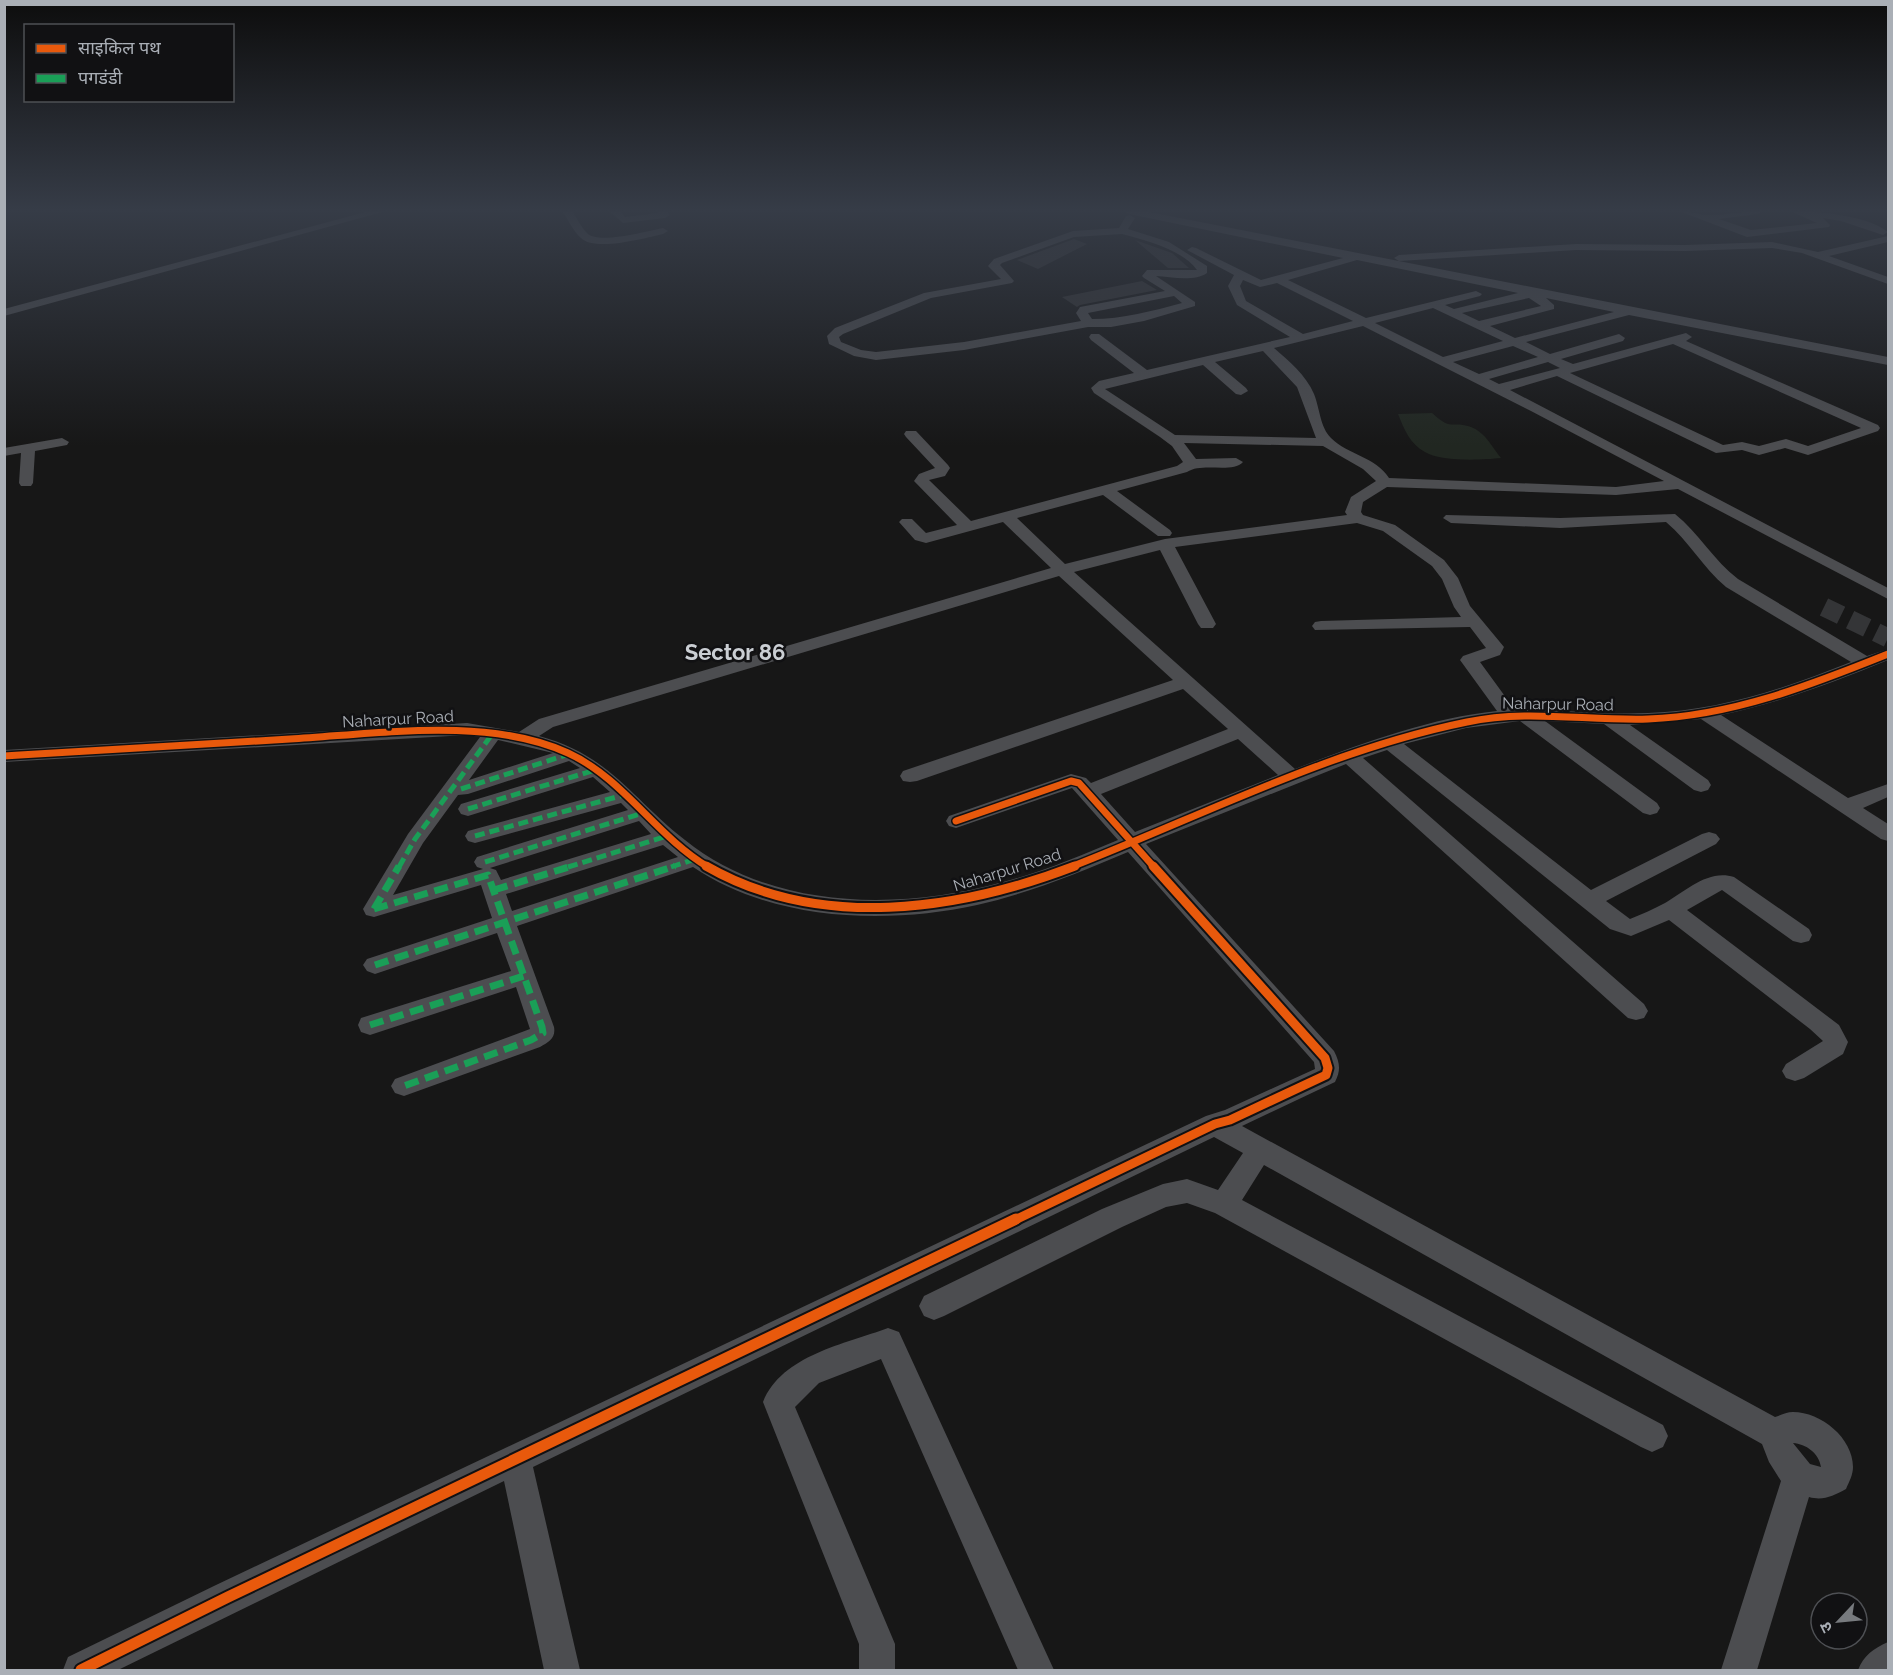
<svg xmlns="http://www.w3.org/2000/svg" width="1893" height="1675" viewBox="0 0 1893 1675" font-family="Raleway,'Noto Sans Devanagari',sans-serif">
<style>
.green{fill:#212721}
.building{fill:#333334}
.lines{fill:none;stroke-linecap:round;stroke-linejoin:round}
.minor-tunnel{stroke:#343537;stroke-width:19;stroke-dasharray:19 10;stroke-linecap:butt}
.minor{fill:#4c4d50;fill-rule:evenodd}
.quiet-far1{stroke:#1a9f57;stroke-width:5;stroke-dasharray:10 5;stroke-linecap:butt}
.quiet{stroke:#1a9f57;stroke-width:7;stroke-dasharray:14 7;stroke-linecap:butt}
.cycleway-far2-casing{stroke:#111113;stroke-width:10}
.cycleway-far1-casing{stroke:#111113;stroke-width:13}
.cycleway-casing{stroke:#111113;stroke-width:15}
.cycleway-far2{stroke:#e8590c;stroke-width:7}
.cycleway-far1{stroke:#e8590c;stroke-width:9}
.cycleway{stroke:#e8590c;stroke-width:11}
.labels{text-anchor:middle;dominant-baseline:central;stroke-width:5;stroke-linejoin:round;paint-order:stroke}
.street-label{font-size:16px;fill:#aaafb6;stroke:#111113}
.district-label{font-size:22px;font-weight:bold;fill:#caced3;stroke:#111113}
</style>
<rect width="100%" height="100%" fill="#171717"/>
<!-- green -->
<path class="green" d="M1432,413c21,19 18,7 39,14 14,5 21,20 30,31 -19,2 -60,4 -76,-6 -15,-8 -21,-23 -27,-38z"/>
<!-- building -->
<path class="building" d="M1074,239l13,5 -49,25 -21,-9z
M1135,240l37,13 17,15h-21z
M1142,281l15,9 -77,15 -3,2 -15,-10z"/>
<g class="lines">
<!-- minor-tunnel -->
<path class="minor-tunnel" d="M1824,607l64,31"/>
<!-- minor -->
<path class="minor" d="M369,211h17l-382,105v-7z
M562,211h10c5,7 10,18 16,23 12,10 60,-3 75,-6l5,3 -5,3c-18,4 -68,18 -82,4 -8,-7 -13,-19 -19,-27z
M609,211h11l5,6 33,-4 -1,-2h10l3,4 -5,3 -42,5z
M1124,211h20l744,146v8l-259,-50 -103,27 24,12 69,-20 6,4 -2,3 -62,18 12,5 113,-31 6,4 -6,4 192,84 2,3 -2,3 -70,24 -23,-7 -26,7 -17,-5 -26,3 -159,-77 -47,14 378,198v11l-210,-110 -62,6 -229,-8 -24,15 -2,10 2,3 32,10 49,35 14,18 12,28 34,41 -4,8 -20,7 35,48c44,-1 88,5 133,3 71,-2 138,-25 203,-51l-125,-75c-23,-19 -37,-46 -60,-65l-106,6 -109,-5 -8,-5 3,-3 114,3 115,-4c24,19 39,47 63,65l129,77 21,-7v11c-54,22 -109,43 -167,55l127,83 40,-14v13l-25,11 25,16v17l-7,-2 -180,-120 -71,6 78,55 3,5 -3,5 -7,2 -7,-2 -90,-66 -59,-3 112,82 3,5 -3,5 -7,2 -7,-2 -123,-92 -54,7 -62,16 187,146 111,-56 7,-2 7,2 4,5 -4,5 -110,57 24,18c12,-5 24,-10 35,-16 21,-12 43,-34 69,-26l75,52 3,6 -3,6 -8,2 -8,-2 -71,-51 -35,20 152,115 9,17 -5,12 -39,24 -9,3 -9,-3 -4,-7 4,-7 37,-23 -13,-12 -141,-109 -38,16 -21,-7 -223,-179 -24,8 281,246 4,7 -4,7 -8,2 -8,-2 -282,-254 -200,80 188,207c6,12 7,19 1,31l-93,44 533,291c6,-2 12,-5 18,-5 28,0 60,26 60,55 0,8 -4,15 -7,22 -13,7 -23,12 -37,8l-52,173h-36l60,-189 -12,-19 -7,-18 -498,-279 -22,35 421,225 5,11 -5,11 -11,5 -11,-5 -426,-234 -28,-10 -21,4 -44,20 -178,89 -10,4 -10,-4 -5,-10 5,-10 178,-87 61,-25 24,-5 31,11 25,-37 -29,-16 -681,330 47,203h-36l-40,-189 -386,189h-55l5,-13 148,-72 990,-469 19,-6 90,-41 -1,-7 -186,-210c-49,21 -99,41 -151,53 -92,20 -204,16 -284,-38l-176,59 37,101c2,11 -5,15 -14,20l-136,49 -9,-3 -4,-7 4,-7 135,-50 -14,-42 -146,48 -9,-3 -3,-7 3,-7 150,-47 -14,-38 -122,41 -8,-3 -4,-6 4,-6 125,-41 -11,-33 -107,32 -8,-2 -3,-6 45,-75 72,-97 -13,-2 -463,27v-12l463,-27 52,9 20,-13 512,-151 -48,-46 -77,21 -11,-3 -16,-18 3,-3h10l14,14 31,-8 -43,-44 5,-7 16,-6 -29,-31 -2,-3 2,-3h10l32,34 2,3 -5,8 -16,4 42,41 206,-55 6,-4 -11,-16 -12,-9 -66,-44 -3,-5 8,-7 35,-8 -43,-33 -2,-3 2,-3h8l48,36 143,-33 -53,-32 -9,-19 6,-11 -47,-25 5,-3 4,1 65,32 82,-22 -214,-44zM1357,260l147,30 14,3 -64,16 -9,-4 35,-9 2,-2 -6,-3 -110,27 -78,-38zM1243,280l17,7 17,-4 76,38 -50,13 -57,-33 -6,-15zM1529,298l12,8 -62,15 -17,-8zM1546,298l68,14 -99,26 -25,-12 64,-17v-4zM1433,308l70,33 -60,16 -68,-34zM1363,326l168,85 133,70 -48,6 -227,-9c-13,-21 -41,-23 -58,-40 -11,-11 -11,-29 -17,-44 -8,-19 -25,-33 -40,-46zM1673,344l188,84 -53,18 -22,-7 -27,7 -17,-4 -19,3 -153,-72zM1513,346l25,11 -59,17 -26,-12zM1263,351l34,36 19,51 -141,-3 -70,-46 98,-24 33,29 5,1 7,-4 -2,-3 -31,-26zM1548,362l12,6 -61,16 -10,-5zM1184,443l139,3 40,23 13,12 -25,16 -6,15 2,3 -182,24 -100,25 -48,-46 86,-23 55,41h12l2,-3 -2,-3 -53,-39 70,-19c16,-10 45,2 56,-10l-7,-4 -40,1zM1357,523l26,8 49,35 10,13 12,28 7,10 -140,4 -6,1 -3,4 3,4 155,-3 16,21 -23,8 -3,4 37,51c-68,7 -140,34 -202,58l-221,-197 86,-22 38,74 3,4h12l3,-4 -41,-77zM1059,576l114,104 -270,91 -3,5 3,5 7,1 7,-1 266,-92 45,40 -137,54 -5,-5 -15,-4 -122,42 -3,5 3,5 7,2 116,-40 46,52c-38,16 -76,32 -115,42 -104,29 -231,28 -318,-42 -53,-41 -75,-85 -146,-104l14,-9zM1238,739l40,36 -143,57 -34,-38zM498,740l55,13 -84,27zM569,761l11,7 -119,36 -3,5 3,5 7,2 125,-39 17,15 -142,39 -3,5 3,5 7,2 146,-40 7,7 -151,47 -3,5 3,5 6,2 -90,26 30,-52 35,-48 10,-1zM639,821l12,13 -150,46 -5,-10 -6,-2zM663,845l15,12 -166,54 -6,-17zM1793,1443c13,1 26,10 28,24l-11,-3z
M1679,211c11,0 21,4 29,4 18,0 37,-4 55,-4l-5,3 -39,5 32,11 66,-7 -27,-12c26,0 77,4 98,21l-5,3 -42,-14 -18,-3 7,7 -1,2 -82,10z
M1130,215l5,3 -7,11 41,13 38,24v7c-13,9 -36,4 -51,3l39,26v4l-51,15 -33,6h-23l-124,23 -88,10 -22,-4 -25,-12 -2,-8 8,-8 89,-35 77,-14 -13,-13 6,-7 79,-28 46,-3 7,-12zM1122,234c23,6 61,16 75,36h-50l-5,6 2,2 21,13 -85,16 -4,6 5,8 -117,21 -88,10 -15,-2 -20,-8 -2,-5 4,-3 88,-36 81,-15 2,-2 -14,-16 2,-2 72,-26zM1174,296l8,7c-30,8 -59,16 -90,16l-4,-6z
M1888,236v6l-59,14 59,21v7l-86,-31 -30,-5 -87,3 -109,-1 -177,11 -5,-3 5,-3 177,-11 109,1 87,-3 46,10z
M62,438l7,4 -2,3 -32,6 -2,32 -2,3h-10l-2,-3 2,-30 -17,3v-8z
M888,1328l11,4 155,338h-36l-137,-311 -62,24 -24,24 100,237v26h-36v-26l-96,-242c19,-47 82,-58 125,-74z
M1888,1642v28h-30c6,-15 15,-21 30,-28z"/>
<!-- quiet-far1 -->
<path class="quiet-far1" d="M461,789l108,-35
M468,809l127,-39
M475,836l149,-41
M485,862l158,-49
M399,867l16,-28 78,-106
M568,867l99,-31
M671,867l24,-8"/>
<!-- quiet -->
<path class="quiet" d="M494,890l78,-24
M374,909l114,-34 54,152 1,6 -12,7 -127,46
M374,909l25,-43
M375,965l300,-99
M370,1025l154,-49"/>
<defs>
<path id="cycleway-far2" d="M4,756c95,-6 190,-11 286,-17 87,-5 197,-23 278,14 55,25 88,83 140,114
M956,821l115,-40 8,2 75,84
M1071,867c131,-51 258,-117 396,-145 60,-13 120,-1 181,-3 84,-3 163,-34 240,-65"/>
<path id="cycleway-far1" d="M706,866c113,65 252,45 369,0
M1013,1221l202,-97 15,-4 96,-45 2,-7 -3,-10 -172,-192"/>
<path id="cycleway" d="M81,1670l147,-73 788,-378"/>
</defs>
<!-- cycleway-far2 casing -->
<use href="#cycleway-far2" class="cycleway-far2-casing"/>
<!-- cycleway-far1 casing -->
<use href="#cycleway-far1" class="cycleway-far1-casing"/>
<!-- cycleway casing -->
<use href="#cycleway" class="cycleway-casing"/>
<!-- cycleway-far2 -->
<use href="#cycleway-far2" class="cycleway-far2"/>
<!-- cycleway-far1 -->
<use href="#cycleway-far1" class="cycleway-far1"/>
<!-- cycleway -->
<use href="#cycleway" class="cycleway"/>
</g>
<!-- sky -->
<linearGradient id="sky" x2="0" y2="1"><stop stop-color="#0d0d0d"/><stop offset="0.47" stop-color="#363c47"/><stop offset="1" stop-color="#363c47" stop-opacity="0"/></linearGradient>
<rect width="1893" height="446" fill="url(#sky)"/>
<g class="labels">
<!-- street labels -->
<g class="street-label">
<text transform="translate(1558 704) rotate(1)">Naharpur Road</text>
<text transform="translate(398 719) rotate(-3)">Naharpur Road</text>
<text transform="translate(1007 870) rotate(-17)">Naharpur Road</text>
</g>
<!-- district labels -->
<g class="district-label">
<text x="735" y="652">Sector 86</text>
</g>
</g>
<!-- border -->
<rect width="1893" height="1675" fill="none" stroke="#aaafb6" stroke-width="12"/>
<!-- legend -->
<rect x="24" y="24" width="210" height="78" fill="#111113" stroke="#4e5054" stroke-width="1.5"/>
<rect x="36" y="44" width="30" height="9" fill="#e8590c" stroke="#4e5054" stroke-width="1.5"/>
<text x="78" y="54" font-size="18" fill="#aaafb6">साइकिल पथ</text>
<rect x="36" y="74" width="30" height="9" fill="#1a9f57" stroke="#4e5054" stroke-width="1.5"/>
<text x="78" y="84" font-size="18" fill="#aaafb6">पगडंडी</text>
<!-- north arrow -->
<g transform="translate(1839 1621) rotate(244)"><circle r="28" fill="#111113" stroke="#4e5054" stroke-width="1.5"/>
<path d="M0-4.5L10 22L0 15L-10 22Z" fill="#777a7e"/>
<text y="-9" font-size="16" font-weight="bold" text-anchor="middle" fill="#aaafb6">उ</text>
</g>
</svg>
